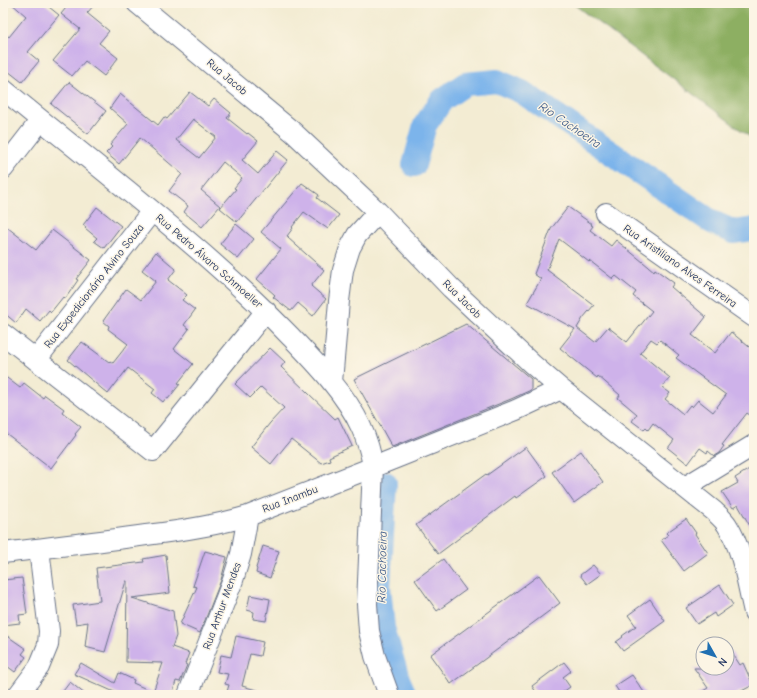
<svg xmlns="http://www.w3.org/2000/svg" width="757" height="698" viewBox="0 0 757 698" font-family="'Comic Neue',sans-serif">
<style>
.forest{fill:#8daf62;stroke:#546f60}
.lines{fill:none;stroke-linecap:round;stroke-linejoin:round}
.river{stroke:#7bb4eb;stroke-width:24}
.building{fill:#ceb2ea;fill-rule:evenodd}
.minor-casing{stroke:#677187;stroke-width:22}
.minor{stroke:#fff;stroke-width:20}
.labels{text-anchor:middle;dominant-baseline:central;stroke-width:3;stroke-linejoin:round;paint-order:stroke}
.street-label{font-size:11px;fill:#1b2f5e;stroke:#fcf5e5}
.water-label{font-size:12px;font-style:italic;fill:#385788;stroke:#fcf5e5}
</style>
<rect width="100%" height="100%" fill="#fcf5e5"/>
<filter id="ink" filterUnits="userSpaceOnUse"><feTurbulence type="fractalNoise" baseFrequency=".025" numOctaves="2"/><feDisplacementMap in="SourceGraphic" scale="8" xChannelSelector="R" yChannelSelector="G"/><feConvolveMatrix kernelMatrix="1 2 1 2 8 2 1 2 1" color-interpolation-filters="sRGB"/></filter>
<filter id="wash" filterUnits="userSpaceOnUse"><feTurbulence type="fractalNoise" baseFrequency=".012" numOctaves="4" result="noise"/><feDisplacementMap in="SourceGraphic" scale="16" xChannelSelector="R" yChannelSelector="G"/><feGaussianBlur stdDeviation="0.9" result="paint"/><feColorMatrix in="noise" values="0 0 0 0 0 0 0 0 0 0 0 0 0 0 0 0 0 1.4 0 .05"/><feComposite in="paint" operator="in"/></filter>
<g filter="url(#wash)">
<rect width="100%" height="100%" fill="#f3ecd3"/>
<!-- forest -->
<path class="forest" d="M572,3h182v137z"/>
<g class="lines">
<!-- river -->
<path class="river" d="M414,165l11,-40 17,-25 23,-16 32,-3 25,11 190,130 22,10 20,-3
M385,483l-6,103 4,42 15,51 7,16"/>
</g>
<g id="blocks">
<!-- building -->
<path class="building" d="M11,3h33l15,12 -31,37 11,9 -17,21 -19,-15v-35l6,5 17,-21z
M70,3h26l-9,10 22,18 -10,12 19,15 -14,18 -19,-15 -13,15 -19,-15 27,-32 -19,-15z
M69,82l37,29 -18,23 -37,-30z
M190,92l18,14 6,-7 17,14 -4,5 20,16 1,-1 10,8 -16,19 16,14 19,-23 11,9 -51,62 -17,-14 16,-19 -2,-1 8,-10 -19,-16 -22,28 19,16 -18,21 -18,-15 4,-6 -19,-15 13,-17 -42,-36 -21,26 -13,-11 6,-6 -2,-2 18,-21 -18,-16 10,-14 38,31 6,-8 3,2zM193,119l23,18 -17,21 -23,-18z
M302,183l17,12 -2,3 22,17 -11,14 -24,-17 -12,15 1,1 -6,8 2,1 -1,1 36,32 -13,16 15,13 -13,17 -15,-13 -7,8 -18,-14 2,-2 -18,-16 24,-30 -20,-17z
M97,207l24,19 -17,22 -10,-7 3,-3 -12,-10 1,-1 -3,-2z
M568,207l24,17 -1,1 2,1 -3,4 21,16 5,-6 38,31 1,-2 19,14 -3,4 35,30 -14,18 23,18 16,-21 23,19v67l-7,-5 -25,32 2,1 -5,7 -5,3 -6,-5 -1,2 -7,-5 -12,16 -20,-16 6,-8 -21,-17 -5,7 -2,-2 -2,2 -12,-9 5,-7 -19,-16 2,-3 -22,-19 -1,2 -37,-30 15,-19 -48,-26 14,-24 -7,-5 17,-45zM559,239l30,23 1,-1 23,18 3,-3 20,16 -3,4 19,15 -25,31 -19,-15 -13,15 -18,-14 6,-10 11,-13 -47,-35zM651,339l6,4 3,-3 19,15 -3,3 50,37 -13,17 -15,-12 -6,7 -2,-2 -7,9 -18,-15 5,-6 -8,-6 8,-9 -30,-25z
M3,224l33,26 16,-20 39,30 -15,19 2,1 -13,19 -2,-2 -12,15 -2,-2 -9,11 -14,-12 -10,14 -13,-11z
M236,224l18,15 -16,20 -18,-15z
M156,252l20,17 -8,11 19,15 -5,5 13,10 -11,15 5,4 -15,20 19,15 -15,19 2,1 -12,15 -2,-1 -3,4 -11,-9 3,-4 -27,-21 -20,26 -40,-34 14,-18 27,20 1,-1 3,2 15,-19 -20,-15 1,-3 -6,-5 23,-32 15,11 15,-19 -14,-11z
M466,324l65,55v11l-20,9 -119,48 -38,-68z
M270,348l15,14 -4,5 54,52 3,-2 14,29 -23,11 1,3 -9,3 -30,-24 -20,25 -20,-17 19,-24 14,-15 -23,-21 -11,11 -15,-14z
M3,375l17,13 4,-5 19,15 2,-3 19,14 -2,3 19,15 -6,7 1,1 -25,33 -48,-37z
M526,447l21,29 -31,22 -1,-2 -77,58 -22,-29 70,-51 1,1z
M581,451l22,31 -29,21 -22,-31z
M754,466v67l-16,-28 -5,3 -11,-16 16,-9 -3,-5z
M686,519l10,14 -1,1 13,19 -24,18 -23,-31 7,-5 -2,-2z
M263,546l16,5 -9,27 -14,-5 1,-4 -1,-1z
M205,551l22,6 -6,23 -21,53 -20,-9 17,-37 -4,-1z
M166,555l4,38 -38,5 41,13 3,25 -4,11 17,6 -4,11 2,1 -7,17 -4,-1 -4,14h-51l-47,-21 7,-11 34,20 4,-10 15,7 -1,3 20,9 10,-29 -37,-1 1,-81h-1l-21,71 -20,-5 3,-25 -12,2 -3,-19 27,-4 -4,-33 48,-6 -1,-3z
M443,559l23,31 -29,21 -22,-31z
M593,565l8,9 -14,10 -7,-9z
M539,575l21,28 -109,81 -21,-29z
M22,578l5,36 -8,1 1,8 -17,2v-45z
M720,585l13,20 -17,12 -2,-4 -17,11 -11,-16z
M250,595l20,4 -4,22 -13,-2 1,-7 -7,-2z
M650,599l15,22 -42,30 -7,-9 7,-5 -1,-1 14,-10 -8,-11z
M3,633l23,16 -4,5 4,3 -11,15 -12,-9z
M236,636l27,6 -3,14 -10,-2 -8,32 22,6 -1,3h-37l3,-10 -4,-1 3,-10 -11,-2 4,-17 10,2z
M727,645l13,20 3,-2 10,22 -19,10h-38l12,-7 -14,-20h33z
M564,662l7,9 -8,6 7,10 -11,8h-21l-6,-9z
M632,675l14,20h-25l-6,-9z
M70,682l16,13h-26z"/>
</g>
</g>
<g filter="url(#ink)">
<use href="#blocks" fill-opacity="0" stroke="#677187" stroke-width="1"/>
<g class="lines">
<defs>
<path id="minor" d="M137,3l156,129 85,80 73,76 81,76 29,25 153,122c4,4 10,9 13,14 16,25 20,58 27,87
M3,89c41,34 83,67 124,101 57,47 113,94 164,147 25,26 55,57 70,90 6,13 10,26 12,40l-6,137 2,27 6,25 14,39
M3,169l38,-49
M606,213l148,104
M3,334l150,117 113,-140
M36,360l116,-149
M332,382l7,-81 4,-31 7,-22 7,-13 21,-23
M685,487l69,-42
M3,553c48,-6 95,-11 143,-18 34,-4 68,-9 102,-19l138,-54 130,-52 45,-21
M18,695l21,-28 9,-22 1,-14 -10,-82
M188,695l45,-115 8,-26 7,-38"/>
</defs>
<!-- minor casing -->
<use href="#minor" class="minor-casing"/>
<!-- minor -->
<use href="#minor" class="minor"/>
</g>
</g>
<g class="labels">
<!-- street labels -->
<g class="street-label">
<text transform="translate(227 77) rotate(40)">Rua Jacob</text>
<text transform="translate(209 261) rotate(41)">Rua Pedro Álvaro Schmoeller</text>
<text transform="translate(680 266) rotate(35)">Rua Aristiliano Alves Ferreira</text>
<text transform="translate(94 286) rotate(-52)">Rua Expedicionário Alvino Souza</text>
<text transform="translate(462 299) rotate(45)">Rua Jacob</text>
<text transform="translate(290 499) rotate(-21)">Rua Inambu</text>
<text transform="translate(222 606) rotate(-70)">Rua Arthur Mendes</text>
</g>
<!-- water labels -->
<g class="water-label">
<text transform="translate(570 125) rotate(34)">Rio Cachoeira</text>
<text transform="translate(382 567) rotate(-89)">Rio Cachoeira</text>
</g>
</g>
<!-- margin -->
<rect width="757" height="698" fill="none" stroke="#fcf5e5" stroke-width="16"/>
<!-- north arrow -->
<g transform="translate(715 656) rotate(129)"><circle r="19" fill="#fcf5e5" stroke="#a2a6af"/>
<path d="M0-3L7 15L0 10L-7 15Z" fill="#1f6fb2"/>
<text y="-6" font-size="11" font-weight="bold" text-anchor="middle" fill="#1b2f5e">N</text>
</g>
</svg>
